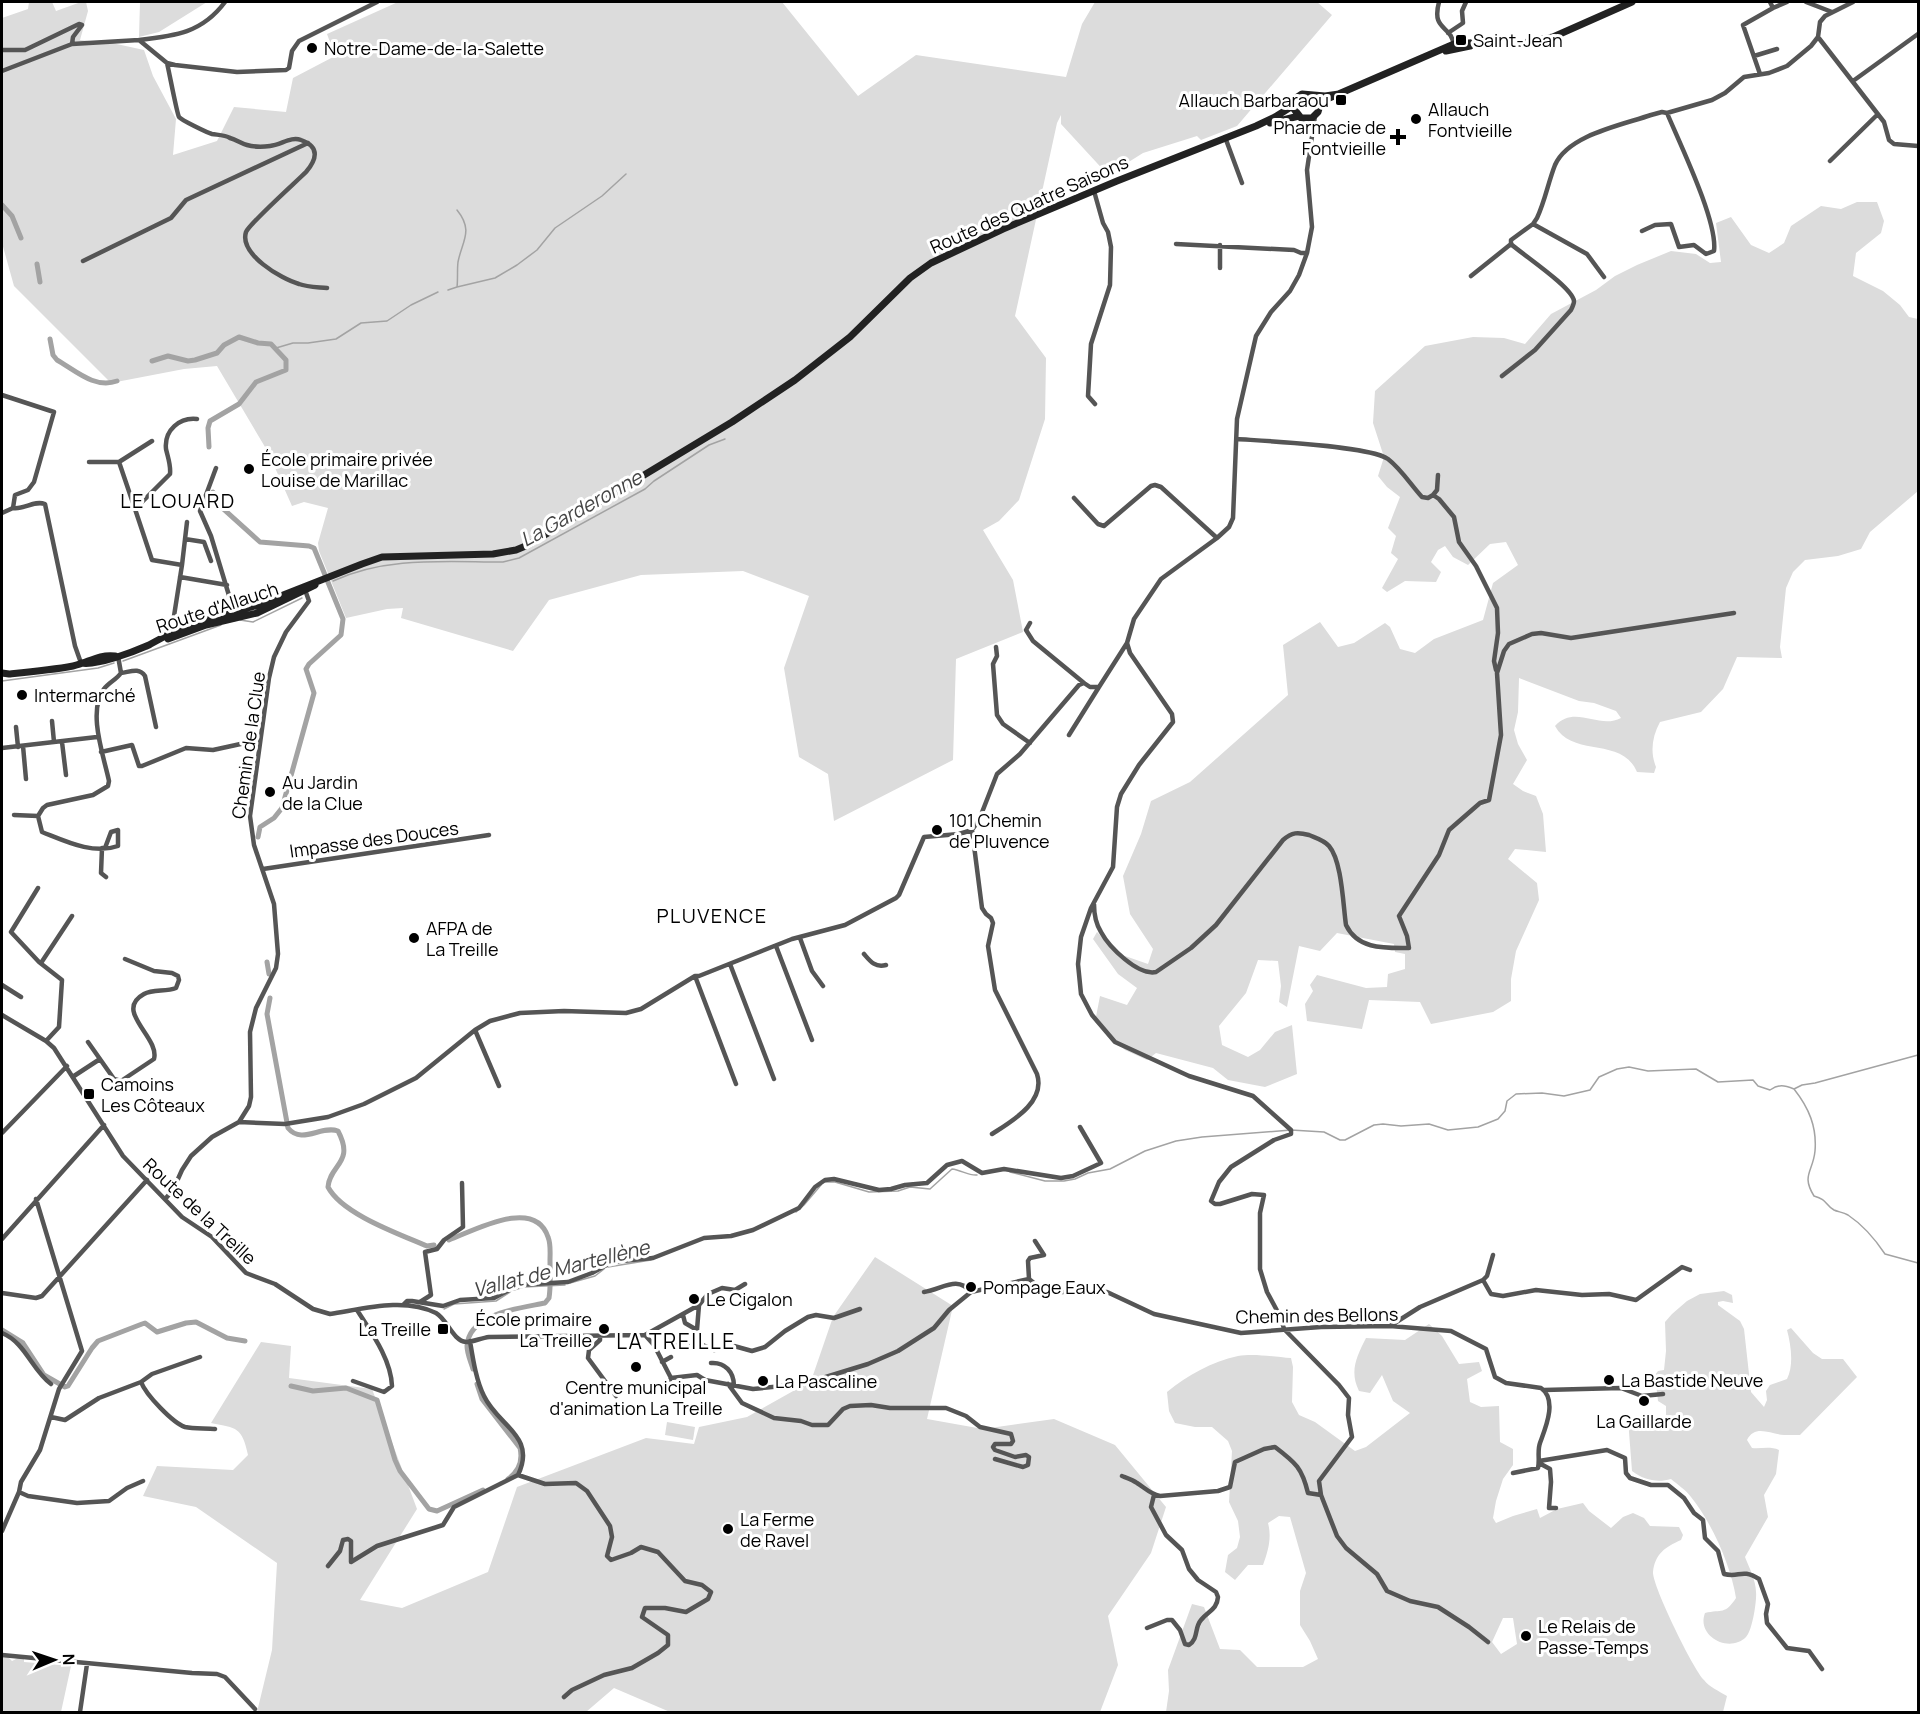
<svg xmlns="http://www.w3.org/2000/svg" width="1920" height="1714" viewBox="0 0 1920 1714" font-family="Manrope,sans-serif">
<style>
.green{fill:#dcdcdc;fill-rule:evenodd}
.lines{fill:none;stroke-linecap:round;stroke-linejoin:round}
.stream{stroke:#a3a3a3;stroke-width:1.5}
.canal{stroke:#a3a3a3;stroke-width:5}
.street{stroke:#555;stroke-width:4.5}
.secondary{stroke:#222;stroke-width:7}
.poi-dot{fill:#000;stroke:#fff;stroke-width:2}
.labels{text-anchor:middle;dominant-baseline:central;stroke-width:6;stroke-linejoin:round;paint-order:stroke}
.poi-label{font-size:18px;fill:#000;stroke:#fff;text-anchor:start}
.street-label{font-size:18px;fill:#000;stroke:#fff}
.neighbourhood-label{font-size:20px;letter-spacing:1.5px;fill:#000;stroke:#fff}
.water-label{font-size:20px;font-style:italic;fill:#444;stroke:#fff}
.quarter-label{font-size:21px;letter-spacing:1.5px;fill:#000;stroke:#fff}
</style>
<rect width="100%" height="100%" fill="#fff"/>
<!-- green -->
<path class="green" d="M29,2h23l4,9 25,-9h5l2,9 -8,29 32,3 32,7 9,26 23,43 -3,36 44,-14 17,-34 52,5 7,-34 42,-22 -8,-22 71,-32h384l76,94 58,-41 150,22 16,-53 13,-22h222l15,13 -95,111 -36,14 -4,-4 -54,17 -35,22 -47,-51v-9l-4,8 -42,193 31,42 -1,61 -26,81 -20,21 -16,9 30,50 10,52 -67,27 -3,101 -119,61 -6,-47 -29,-17 -15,-89 25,-72 -66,-25 -102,4 -92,25 -36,51 -112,-33 2,-10 -16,1 -41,9 -27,-67 -1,-8 10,-35 -24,-6 -12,4 -24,-54 -51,-86 -33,3 -73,14 -97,-97 -12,-43v-225l26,-9z
M140,2h67l-48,30 -20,5z
M1857,202h20l7,19 -3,12 -25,20 -3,23 30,15 17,14 9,12 9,2v172l-48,41 -9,17 -23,7 -33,4 -12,12 -7,16 -6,59 2,11 -45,-1 -14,32 -22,23 -41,10c-8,15 -10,30 -4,45l-2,6 -17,-1c-15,-36 -65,-14 -82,-46 20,-22 44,4 66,-8l-5,-7 -22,-8 -15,-2 -60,-23 -1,34 -4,18 4,14 9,16 -14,24 10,7 13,5 7,18 3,38 -31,-3 -7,10 29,24 2,17 -23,51 -5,28v22l-18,11 -62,12 -11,-22 -51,-2 -7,29 -55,-8 -2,-17 8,-13 -3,-6 7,-10 49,13 21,-1 1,-13 17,-5v-15l-10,-2 -1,-8 -57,-11 -17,18 -21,-5 -12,61 -8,-5 2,-16 -3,-25 -20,-1 -12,33 -27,33 3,19 26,12 12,-7 15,-18 17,-7 5,49 -32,13 -37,-7 -15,-12 -57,-15 -9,7 -22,-10 -30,-28 5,-26 27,9 10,-17 -19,-14 -25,-35 4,-7 28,28v-4l23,8 5,-15 -23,-35 -7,-38 18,-42 10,-33 39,-19 98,-87 -5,-50 37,-23 18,25 16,-4 31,-20 5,4 10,22 15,4 19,-14 49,-19 10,-37 25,-18 -12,-23 -16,2 -22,21 -15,-8 -8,-11 -7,4 -7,12 10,10 -5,10 -31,-1 -18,11 -5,-4 16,-29 -7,-6 5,-17 -8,-8 12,-31 -13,-10 -9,-11 6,-19 -11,-34 2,-32 50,-45 48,-9 31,1 21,6 26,-30 45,-24 19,-14 22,-11 34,-14 25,3 14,9 11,-1 -5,-39 15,-6 20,28 18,8 15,-10 7,-17 30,-20 20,3z
M875,1257l78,49 -26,113 56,10 71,-10 61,26 51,62 -15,46 -43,63 10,49 -18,47h-430l-56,-24 -28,24h-329l15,-62 5,-87 -81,-56 -53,-11 14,-30 76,4 15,-15c-6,-28 -11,-27 -37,-32l50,-81 30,4 -2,32 83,11 45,120 -57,91 42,8 86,-36 29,-85 129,-49 48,6 5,-17 48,-10 64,-36 22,-64z
M1724,1291l8,4 1,8 -10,-2 -5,1v3l22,16 4,8 7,63 13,15 3,-7 -1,-9 4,-6 17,-6c7,-14 4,-34 0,-49l4,-2 22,25 9,6h21l14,18 -57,58c-5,0 -11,0 -16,0 -14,-1 -29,-11 -37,5l5,8c9,1 18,-2 27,2l-3,24 -12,21 4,22 -23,40c4,10 11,24 11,35 1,9 -4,40 -10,45 -17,17 -50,-1 -41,-24 17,-4 20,2 31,-15 -5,-32 -24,-75 -45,-101 -5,-7 -13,-12 -20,-18 -14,4 -27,1 -39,-8l-4,-52 31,1 7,-5v-9l-8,-5 -3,-26 3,-4 6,-1 2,-19 -1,-29 7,-8 15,-13 13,-7z
M1429,1324l13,12 17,28 20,-2 3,9 -15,8 3,23 11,5 18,-1 1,36 13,7v16l-10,14 -7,22 -3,17 3,5 17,-7 24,-7 3,9 17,-9 26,-6 6,8 22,17 12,-11 10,-4 11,5 6,8 29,1 4,8 -2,5c-16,7 -26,14 -28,32 -1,13 40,97 51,108 5,7 15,11 23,16l-4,16h-557l3,-21 -1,-21 24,-66 12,3 16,42 20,1 17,17h46l15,-8 -8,-18 -10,-16v-34l6,-18 -16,-56 -11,-1 -11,7c4,15 0,28 -5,42h-15l-13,15 -10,-8 3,-17 9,-7 3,-11 -2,-16 -9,-19 3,-51 -4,-10 -16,-14h-17l-20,-4 -6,-12 -2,-19c21,-17 44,-30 71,-36 16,-3 37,1 53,2l2,9 -1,35 7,13 16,7 40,29 11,-4 44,-34 -17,-12 -11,-26 -12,18 -11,-2c-10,-20 -2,-35 7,-53l39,2zM1503,1618h10l4,26 -16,10 -9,-12z
M667,1422l28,5 -2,13 -28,-5z
M2,1657h6l4,4 6,-3 6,1v3l47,4 -10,46h-59z"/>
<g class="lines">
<!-- stream -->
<path class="stream" d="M457,287l38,-9 22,-13 20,-15 18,-22 47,-32 24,-22
M448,290l9,-3c1,-8 0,-17 1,-25 4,-21 16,-31 -1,-52
M276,348l17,-5h15l28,-4 25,-16 26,-2 24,-16 27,-13
M333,581c53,-25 113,-19 170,-19l16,-4 126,-69 9,-8 55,-36 16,-6
M240,620l13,2 49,-24
M123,661l98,-36
M2,681l96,-13 16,-5
M1794,1089c15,19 23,38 21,62 -2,21 -14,24 -1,45 14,4 10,8 20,14 4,2 9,2 14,5 15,10 27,24 37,39l33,9
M1010,1172l35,9h19l11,-2 13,-6 22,-4 35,-18 31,-10 26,-4 89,-7 33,2 16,8h5l29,-15 9,-1 18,2 28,-2 19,6 30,-3 20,-8 7,-8 2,-10 9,-7 26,-1 22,3 26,-6 9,-13 18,-8 12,-2 19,4 48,-2 22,13 35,-2 5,6 12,4c9,-6 14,-5 24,-1l8,-4 13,-2 103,-28
M825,1182h10l34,10 29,-1 12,-4 20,2 22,-20c9,1 17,7 25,6
M796,1212l8,-7 17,-20
M608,1267l43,-7
M570,1283l25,-7 9,-7
M514,1290l10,-3 41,-2
M444,1309l10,-5 42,-3 14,-9"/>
<!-- canal -->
<path class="canal" d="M2,205l10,11 9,22
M37,264l3,18
M50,339l3,16 4,5c19,11 38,29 60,21
M152,361l16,-5 20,5 7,-1 22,-7 7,-8 15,-8 19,6 13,1 15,16v10l-30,12 -17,22 -29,17 -2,7 1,19
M213,492l6,13 41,37 49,4 5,2 29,71 -2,16 -32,29 -3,5 8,24 -32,115 -8,10 -14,9 -2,10
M267,962l2,12
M270,998l-3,16 21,114c14,17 33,-3 50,3 17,32 -8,33 -10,56 14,27 71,47 99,59l7,-1
M449,1240c26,-10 86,-43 99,-3 3,7 2,16 2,23 0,13 1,26 -1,38l-4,5c-24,5 -76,10 -78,43 0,8 4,16 6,23
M2,1330l21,13 21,32 21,12 3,-1 24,-38 6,-7 44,-17 3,-1 12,9 29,-9 10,-1 31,16 18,3
M477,1384l5,15 38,49c3,13 -2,24 -12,31
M291,1386l22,5 33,-3 31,12 18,60 5,11 29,38 8,2 46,-21"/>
<!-- street -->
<path class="street" d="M1439,2c-8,30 13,22 15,44
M1770,2l3,6 14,-6
M1806,2l26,10
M1448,33l15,-10 -1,-12 4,-9
M1818,37l66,85 5,18 5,4 24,2
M139,40c36,-4 63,-7 86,-38
M2,50h23l54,-26 3,1 -9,12 -1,7 67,-4 28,23 8,2 62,7 49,-2 3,-2 3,-17 7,-10 78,-39
M1754,56l23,-7
M167,63c2,8 10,51 12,54 2,3 29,16 33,17 6,1 13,1 18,4 7,2 10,5 17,7 7,2 16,2 23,1 11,-1 21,-10 31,-6 20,7 15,20 5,32 -9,9 -57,52 -60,60 -7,22 35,47 53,52 8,3 18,3 28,4
M2,71l70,-27
M1760,74l-17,-49 30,-17
M1853,81l65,-47
M1225,137l17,46
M1830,161l48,-47
M1094,191l9,32 5,9 3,15 -1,38 -19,59 -3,52 7,8
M1533,224l54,30 17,23
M1642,231l13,-6 16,-1 8,23 15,-2 12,9 8,-3c4,-29 -34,-107 -47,-138
M1176,244l118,6 7,3h6
M83,261l88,-43 15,-18 122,-57
M1220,268v-23
M1471,276l40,-32
M1502,376l33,-26 36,-40c1,-2 3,-6 3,-9 -2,-14 -51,-46 -63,-57v-4l22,-16 4,-6c8,-17 11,-35 18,-53 13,-30 67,-40 96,-50l11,-3 5,1 45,-13 13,-7 19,-16 25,-4 18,-7 24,-20 7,-9 2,-15 5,-6 28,-14
M2,395l52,17 -20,70 -6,8 -13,5 -2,13c11,2 21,-8 32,-4l30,142 6,17
M1237,439c28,2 133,7 151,20 13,10 23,26 34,38l6,1 5,-3
M89,462h30
M216,468l-16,43 11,25 23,76
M1433,495l6,4 15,18 5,25 17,24 21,42 1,25 -4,28 2,9
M1433,495l4,-5 1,-15
M1074,498l24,26 6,2 47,-40 4,-1 6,2 56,51
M135,509l-16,-47 33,-21
M2,513l11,-5
M185,539l19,3 7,19
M182,565l5,-43
M180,577l47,8
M174,616l8,-51 -30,-5 -17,-51 35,-35c1,-9 -2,-16 -4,-25 -2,-19 14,-32 31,-30
M1030,623l-4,7 7,11 51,42
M1127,643l3,10 42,61 1,8 -34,43 -18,29 -4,13 -4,60 -22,41 -10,29 -3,27 3,30 11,21 23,27 74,34 64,20 38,34v4l-17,6 -43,27 -12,15 -8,19 4,3h5l32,-10 12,1 -4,18v56l7,23 14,26 3,11 55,56 10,13 -1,17 4,22 -33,44 2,14 16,41 9,12 31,26 10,17 23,10 28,6 31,20 19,15
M996,647l1,9 -4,8 4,51 6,9 27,19
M121,673c9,-1 18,-6 24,3l11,51
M52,721l2,21
M16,727l2,20
M1069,735l30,-48
M62,742l4,33
M23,746l3,33
M2,748l95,-11
M101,752l31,-7 7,21h3l44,-18 27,2 46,-10
M14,815l24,1
M972,830l10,78 4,6 5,4 2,5 -5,23 7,44 42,84c9,28 -25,47 -45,60
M263,869l226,-34
M106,877l-5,-4 1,-25h3l6,-16 7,-2v16c-25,9 -53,-5 -76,-14l-4,-16 5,-8 4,-3 46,-10 15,-9 1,-5c-5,-24 -22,-70 -5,-92 4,-6 12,-9 17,-16l-3,-17
M38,888l-27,44 28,30 23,18 -3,47 -13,14
M1094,904c0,10 2,20 7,28 8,15 37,44 55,40l35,-24 25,-23 67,-85c9,-8 15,-8 26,-5 7,3 15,5 20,11 13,15 14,59 17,79 12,25 39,23 63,23l-2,-12 -8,-20 40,-61 10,-25 31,-27 9,-3 12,-65 -4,-62 7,-22 5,-7 23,-10 9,-1 30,5 163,-25
M800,938l12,33 11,15
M776,946l36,94
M864,954c6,7 11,14 22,11
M41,963l31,-47
M730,964l44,115
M695,976l41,108
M2,985l19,12
M2,1015l44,26 8,7 69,108 59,61 30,20 34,36 29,11 38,25 17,5c33,-5 74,-17 106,-1 11,6 17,28 30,29 7,0 15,-4 23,-5l156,-2 54,-30 9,-11 14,-6 13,2 10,-6
M475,1030l24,56
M88,1042l26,37 7,2 33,-22c6,-22 -41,-48 -10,-65 9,-5 22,-2 32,-6l3,-8 -1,-4 -6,-3 -18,-2 -29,-12
M74,1076l26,-17
M239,1122l10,-16 2,-9 -1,-65 6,-24 20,-40 2,-14 -4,-50 -20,-59 -4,-29 19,-138 5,-21 12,-25 23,-31 -5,-14
M2,1133l65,-67
M166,1198l7,-8 9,-20 9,-14 21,-19 27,-15 46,2 43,-7 36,-13 52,-26 59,-48 15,-9 30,-8 44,-2 62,2 15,-4 54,-33h4l93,-37 53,-14 51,-27 3,-3 25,-58 35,-3 13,-4 7,-10 18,-46 23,-20 59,-69 5,-2 6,4h9l28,-44 7,-24 27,-40 56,-41 12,-11 4,-9 4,-99 19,-83 15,-24 19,-21 9,-16 8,-22 5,-26 -5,-57 8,-54
M2,1239l102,-114
M1029,1279l-1,-18 2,-3 14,-3 -9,-14
M1483,1280l8,14 12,2 33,-6 46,5 27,-1 27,6 46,-33 8,3
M924,1292c19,-3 33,-17 47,0
M2,1293l34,5 6,-2 105,-116
M420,1302l11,-7 -6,-43 12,-3 7,-9 19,-13 -1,-44
M403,1305l4,-4h5l31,5 17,-6 34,-2 24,-13 50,-3 24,-9 20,-11 41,-4 51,-20 27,-2 22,-6 46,-22 16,-21 10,-7 9,-1 45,11 12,-1 14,-4 22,-2 20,-18 15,-4 20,12 22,-4 57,9 12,-2 28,-13 -21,-36
M699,1305l-3,37 18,8 20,-4 18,5 13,-4 20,-16 23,-14 8,-2 18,3 26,-9
M683,1315l2,8 12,7
M1390,1326l30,-19 63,-27 4,-4 6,-21
M2,1333c24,10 29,36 49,51
M645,1335l9,10 17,33
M600,1336v4l-11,10 -1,8 28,38
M674,1338l5,10 17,-6
M662,1362l9,-5
M711,1363c14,-1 23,9 23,23
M671,1378l26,-3 8,5 48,9 50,-5 65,-20 30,-13 36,-23 15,-18 22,-18 58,-13 5,4 25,9h48l47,22 87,19 80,-6 69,-1 61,5 35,18 9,28 11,6 35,5c17,12 4,41 -1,55 -3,8 0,17 -2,25l-25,5
M353,1381l31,11 8,-6c-1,-27 -21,-54 -35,-76
M141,1382c5,13 32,41 44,45 9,2 21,1 30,2
M728,1384l14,19 32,15 27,3 11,4h16l15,-16 7,-3 21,-1 19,3h56l20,8 14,11 31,7 2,7 -2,3h-16l-2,3 2,3 20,7 11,-2 3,2 -1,8 -5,2 -28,-8
M649,1387l18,-2 4,-7
M1544,1390l77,-2 21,8 21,-2
M51,1417l14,3 34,-22 42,-16 11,-8 48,-17
M1539,1461l68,-11 18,8 1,15 4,5 21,7h17l16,13 10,15 9,7 2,18 13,13 6,23c16,4 17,-6 35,5l9,25 -2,10 1,9 20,25 22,3 13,18
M1539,1463l11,6 1,13 -2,26h7
M518,1475l27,9 31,-1 11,8 23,35 2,11 -5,19 4,4 20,-7 10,-6 17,5 27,29 17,4 9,7 -3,7 -22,13 -21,-4h-20l-3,9 26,18v10l-10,8 -26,15 -28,7 -32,15 -8,7
M1122,1476c5,2 11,4 15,7 8,5 13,11 23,13l58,-5 12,-4 5,-25 29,-13 11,-2c21,16 27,21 33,46l13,2
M19,1492l9,4 49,7 32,-2 18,-13 16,-7
M2,1531l17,-39 2,-10 19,-32 19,-61 23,-38 -46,-152
M328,1566l12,-15 3,-11 5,-1 3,2v21l26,-16 66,-21 11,-18 64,-32c19,-39 -20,-49 -34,-79 -8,-16 -11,-37 -14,-55
M1147,1628l20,-8h5l8,10 5,14 4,1c10,-7 5,-17 12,-25 7,-9 16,-10 17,-23l-2,-5 -18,-12 -9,-11 -7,-19 -16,-15 -15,-28 3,-12
M2,1655l190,18 25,1 8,3 30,32
M80,1712l7,-48"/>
<!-- secondary -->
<path class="secondary" d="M1502,44l21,-1 30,-6 79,-35
M1446,51l24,-5
M1339,94l-14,2 -23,-2 -6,4 -2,11 7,9h11l6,-6 2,-7 7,-6 127,-55 29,-2 22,2
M1270,123l29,-7
M168,639l38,-14 51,-12 58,-28
M147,646l35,-19 73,-21 107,-42 20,-7 111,-3 23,-4 12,-5 204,-123 63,-42 55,-43 60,-59 21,-15 72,-34 114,-48 139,-55 19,-9 19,-12
M81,663c16,3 52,-11 68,-18
M2,673l7,1c21,-2 43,-4 64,-8 15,-3 25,-12 42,-10"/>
</g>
<!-- markers -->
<g class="poi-dot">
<rect x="1455" y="34" width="12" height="12" rx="3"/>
<circle cx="312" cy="48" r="6"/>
<rect x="1335" y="94" width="12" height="12" rx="3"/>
<circle cx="1416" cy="119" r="6"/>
<path d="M1395 128h6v6h6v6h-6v6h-6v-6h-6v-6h6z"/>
<circle cx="249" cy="469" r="6"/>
<circle cx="22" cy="695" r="6"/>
<circle cx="270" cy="792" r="6"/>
<circle cx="937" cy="830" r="6"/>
<circle cx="414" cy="938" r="6"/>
<rect x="83" y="1088" width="12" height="12" rx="3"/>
<circle cx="971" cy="1287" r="6"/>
<circle cx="694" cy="1299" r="6"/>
<rect x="437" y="1323" width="12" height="12" rx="3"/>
<circle cx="604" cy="1329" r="6"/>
<circle cx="636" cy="1367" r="6"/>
<circle cx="1609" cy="1380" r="6"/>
<circle cx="763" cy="1381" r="6"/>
<circle cx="1644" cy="1401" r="6"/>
<circle cx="728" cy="1529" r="6"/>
<circle cx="1526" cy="1636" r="6"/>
</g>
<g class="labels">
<!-- poi labels -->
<g class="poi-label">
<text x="1473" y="40">Saint-Jean</text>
<text x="324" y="48">Notre-Dame-de-la-Salette</text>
<text x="1329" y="100" text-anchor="end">Allauch Barbaraou</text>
<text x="1428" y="109">Allauch<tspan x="1428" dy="21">Fontvieille</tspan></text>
<text x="1386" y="127" text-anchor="end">Pharmacie de<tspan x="1386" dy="21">Fontvieille</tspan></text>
<text x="261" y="459">École primaire privée<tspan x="261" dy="21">Louise de Marillac</tspan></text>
<text x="34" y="695">Intermarché</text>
<text x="282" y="782">Au Jardin<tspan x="282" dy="21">de la Clue</tspan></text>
<text x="949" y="820">101 Chemin<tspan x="949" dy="21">de Pluvence</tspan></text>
<text x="426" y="928">AFPA de<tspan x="426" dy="21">La Treille</tspan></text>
<text x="101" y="1084">Camoins<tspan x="101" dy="21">Les Côteaux</tspan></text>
<text x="983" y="1287">Pompage Eaux</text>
<text x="706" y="1299">Le Cigalon</text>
<text x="592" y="1319" text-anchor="end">École primaire<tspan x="592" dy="21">La Treille</tspan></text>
<text x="431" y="1329" text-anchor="end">La Treille</text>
<text x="1621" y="1380">La Bastide Neuve</text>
<text x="775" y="1381">La Pascaline</text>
<text x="636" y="1387" text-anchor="middle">Centre municipal<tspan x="636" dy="21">d'animation La Treille</tspan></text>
<text x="1644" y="1421" text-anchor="middle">La Gaillarde</text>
<text x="740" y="1519">La Ferme<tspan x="740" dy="21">de Ravel</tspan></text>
<text x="1538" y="1626">Le Relais de<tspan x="1538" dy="21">Passe-Temps</tspan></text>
</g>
<!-- street labels -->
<g class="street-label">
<text transform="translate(1029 204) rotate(-24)">Route des Quatre Saisons</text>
<text transform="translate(217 607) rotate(-18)">Route d'Allauch</text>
<text transform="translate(248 745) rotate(-82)">Chemin de la Clue</text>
<text transform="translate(374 839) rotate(-8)">Impasse des Douces</text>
<text transform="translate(200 1211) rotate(43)">Route de la Treille</text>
<text transform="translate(1317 1315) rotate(-1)">Chemin des Bellons</text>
</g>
<!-- neighbourhood labels -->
<g class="neighbourhood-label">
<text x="178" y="500">LE LOUARD</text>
<text x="712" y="915">PLUVENCE</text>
</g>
<!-- water labels -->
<g class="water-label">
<text transform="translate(581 508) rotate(-29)">La Garderonne</text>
<text transform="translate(561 1268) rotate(-14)">Vallat de Martellène</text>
</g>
<!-- quarter labels -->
<g class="quarter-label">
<text x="676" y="1341">LA TREILLE</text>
</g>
</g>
<!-- border -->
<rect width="1920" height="1714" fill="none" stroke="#000000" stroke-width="6"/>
<!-- north arrow -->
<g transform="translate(54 1660) rotate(88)" stroke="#ffffff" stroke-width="4.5" paint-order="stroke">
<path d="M0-4.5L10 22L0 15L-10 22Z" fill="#000000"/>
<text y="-9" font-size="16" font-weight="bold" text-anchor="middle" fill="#000000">N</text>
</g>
</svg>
